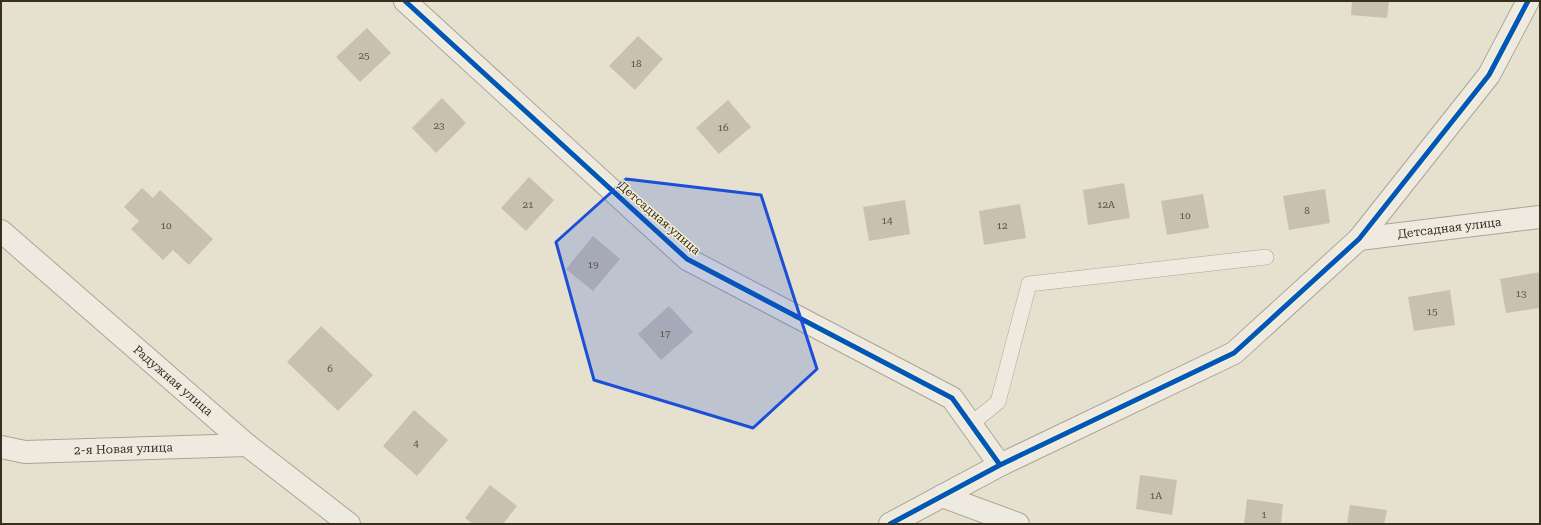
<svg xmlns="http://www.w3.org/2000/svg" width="1541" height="525" viewBox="0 0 1541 525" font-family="'Roboto Serif',serif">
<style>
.building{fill:#c9c0af}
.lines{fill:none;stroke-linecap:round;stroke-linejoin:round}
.service-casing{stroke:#aaa597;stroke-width:16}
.minor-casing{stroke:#aaa597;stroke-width:24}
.tertiary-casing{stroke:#aaa597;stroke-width:24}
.service{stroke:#eeeae0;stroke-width:15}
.minor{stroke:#eeeae0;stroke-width:22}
.tertiary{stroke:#eeeae0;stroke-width:22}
.cycleway-casing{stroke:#f5f0d5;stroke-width:8}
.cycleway{stroke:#0057b8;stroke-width:5}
.marked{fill:#1d4ed8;fill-opacity:0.2;stroke:#1d4ed8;stroke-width:3;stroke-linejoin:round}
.labels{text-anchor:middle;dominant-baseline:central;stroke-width:3;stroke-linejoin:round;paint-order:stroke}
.number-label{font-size:10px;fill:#5d5343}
.street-label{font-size:12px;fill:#392f1f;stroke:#f5f0d5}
</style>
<rect width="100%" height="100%" fill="#e5e1ce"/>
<!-- building -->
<path class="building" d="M1352,1h37l-2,17 -36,-3z
M367,28l24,25 -31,29 -24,-25z
M638,36l25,23 -28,31 -26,-24z
M442,98l24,25 -30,30 -24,-25z
M728,100l23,27 -32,27 -23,-26z
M529,177l25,23 -28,31 -25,-23z
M1124,183l6,35 -42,7 -5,-35z
M142,188l11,10 7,-8 53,49 -24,26 -16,-15 -10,10 -32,-31 8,-8 -15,-14z
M1325,189l5,34 -41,7 -6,-34z
M1203,194l6,34 -42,7 -6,-34z
M905,200l5,34 -41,7 -6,-34z
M1020,204l6,34 -42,7 -5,-34z
M593,236l27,23 -27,32 -27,-22z
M1540,272v36l-34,5 -6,-34z
M1450,290l5,35 -41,6 -6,-34z
M669,306l24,26 -32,28 -23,-26z
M321,326l52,49 -35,36 -51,-49z
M414,410l34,30 -31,36 -34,-30z
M1140,475l37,5 -5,35 -36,-6z
M490,485l27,21 -14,18h-30l-8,-6z
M1247,499l36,5 -2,20h-37z
M1350,505l37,5 -3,14h-37z"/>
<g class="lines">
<defs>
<path id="service" d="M971,424l27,-22 31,-118 237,-27"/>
<g id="minor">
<path d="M405,1l282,258 265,139 48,67"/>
<path id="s1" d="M1,231l246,214 102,79"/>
<path id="s2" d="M1359,239l181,-22"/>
<path id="s3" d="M1,447l24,5 222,-7"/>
<path d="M942,496l76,28"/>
</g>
<path id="tertiary" d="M890,524l110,-59 234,-112 125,-114 130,-164 39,-74"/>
</defs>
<!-- service casing -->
<use href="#service" class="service-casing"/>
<!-- minor casing -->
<use href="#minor" class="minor-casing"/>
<!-- tertiary casing -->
<use href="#tertiary" class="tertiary-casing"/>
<!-- service -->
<use href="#service" class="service"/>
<!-- minor -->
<use href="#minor" class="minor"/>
<!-- tertiary -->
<use href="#tertiary" class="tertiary"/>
<defs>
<path id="cycleway" d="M405,1l282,258 265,139 48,67
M890,524l110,-59 234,-112 125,-114 130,-164 39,-74"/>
</defs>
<!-- cycleway casing -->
<use href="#cycleway" class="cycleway-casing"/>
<!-- cycleway -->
<use href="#cycleway" class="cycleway"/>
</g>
<!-- marked area -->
<path class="marked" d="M626,179l135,16 56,174 -64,59 -159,-48 -38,-138z"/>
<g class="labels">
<!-- number labels -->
<g class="number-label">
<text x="364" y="55">25</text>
<text x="636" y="63">18</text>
<text x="439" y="125">23</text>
<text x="723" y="127">16</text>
<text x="528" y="204">21</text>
<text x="1106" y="204">12А</text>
<text x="1307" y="210">8</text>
<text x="1185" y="215">10</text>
<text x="887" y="220">14</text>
<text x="166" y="225">10</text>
<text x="1002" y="225">12</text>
<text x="593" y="264">19</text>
<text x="1521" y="293">13</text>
<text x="1432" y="311">15</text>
<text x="665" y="333">17</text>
<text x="330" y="368">6</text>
<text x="416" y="443">4</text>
<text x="1156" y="495">1А</text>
<text x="1264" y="514">1</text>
</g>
<!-- street labels -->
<g class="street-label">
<text transform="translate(659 218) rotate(41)">Детсадная улица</text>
<text stroke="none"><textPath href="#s2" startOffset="91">Детсадная улица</textPath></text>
<text stroke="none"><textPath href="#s1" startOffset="228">Радужная улица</textPath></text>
<text stroke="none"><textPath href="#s3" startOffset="123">2-я Новая улица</textPath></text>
</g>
</g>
<!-- border -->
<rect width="1541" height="525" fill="none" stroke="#392f1f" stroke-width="4"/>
</svg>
